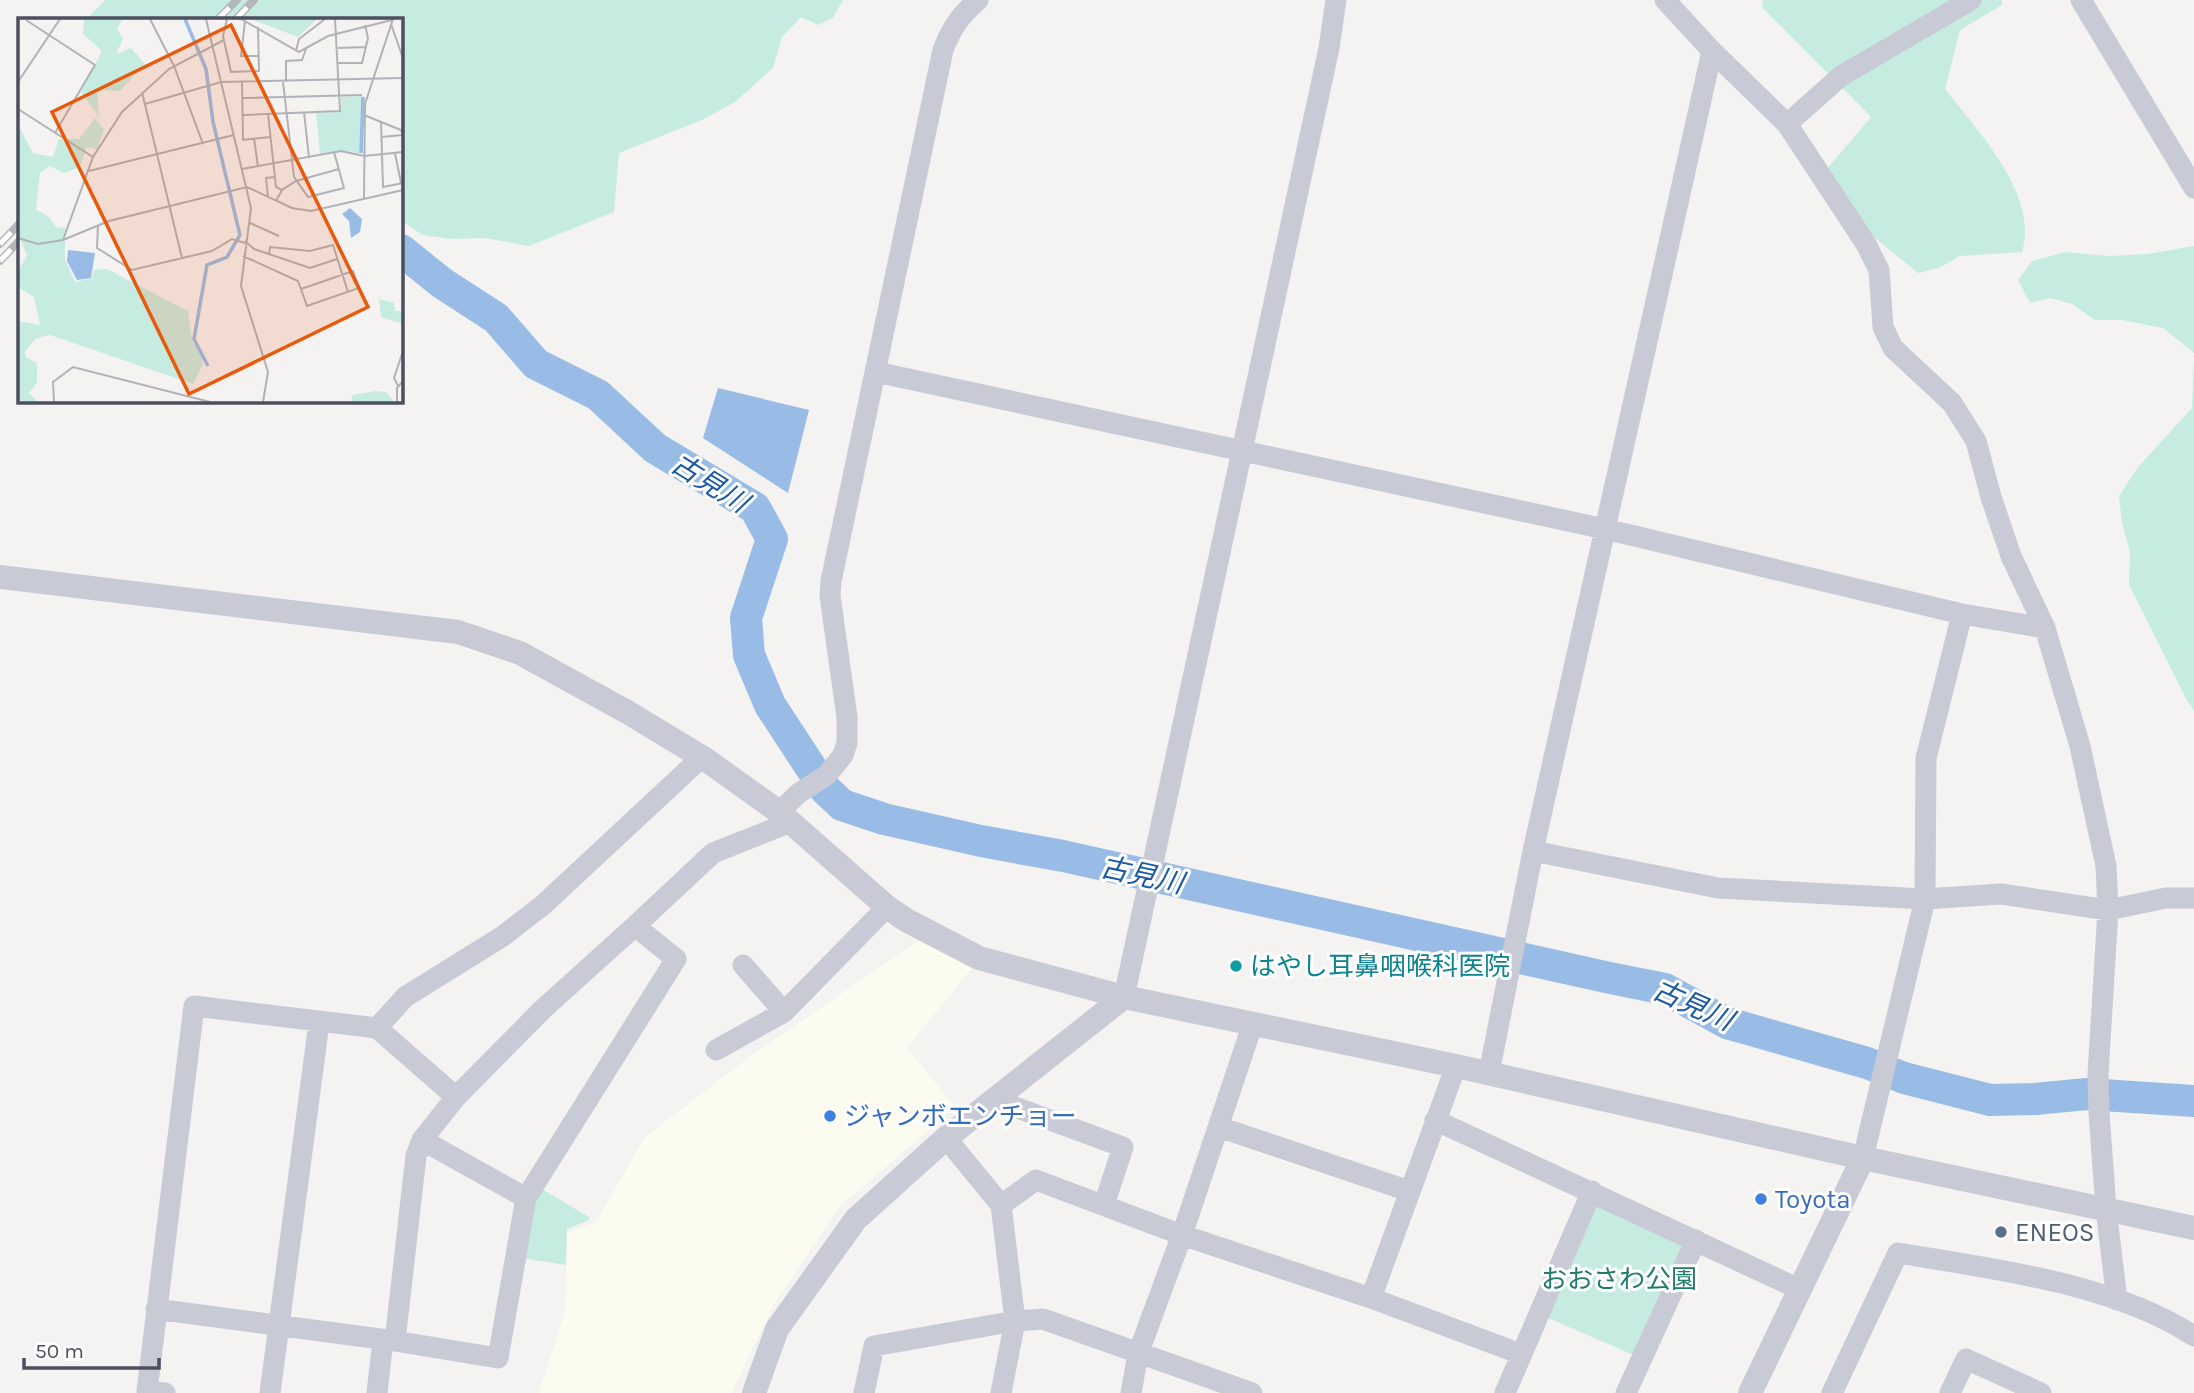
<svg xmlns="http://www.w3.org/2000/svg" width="2194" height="1393" viewBox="0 0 2194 1393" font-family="Karla,'Noto Sans JP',sans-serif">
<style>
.commercial{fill:#fbfbef}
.green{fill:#c6ece2}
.water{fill:#98bce5}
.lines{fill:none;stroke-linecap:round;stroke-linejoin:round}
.river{stroke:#98bce5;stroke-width:32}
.minor{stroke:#c8cad5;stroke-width:21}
.tertiary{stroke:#c8cad5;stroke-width:24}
.rail-casing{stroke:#b5b5bc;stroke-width:8}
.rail{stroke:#fff;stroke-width:5;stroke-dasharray:16;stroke-linecap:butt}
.culture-dot{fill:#0f9aa8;stroke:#fff;stroke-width:2.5}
.shop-dot{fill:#3f7fe0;stroke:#fff;stroke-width:2.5}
.service-dot{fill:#5c6f8a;stroke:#fff;stroke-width:2.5}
.labels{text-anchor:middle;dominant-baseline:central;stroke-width:6;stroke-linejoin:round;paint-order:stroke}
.culture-label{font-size:26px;fill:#0d838f;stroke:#fff;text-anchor:start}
.shop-label{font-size:26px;fill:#366cbe;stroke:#fff;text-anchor:start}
.service-label{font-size:26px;fill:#4e5e75;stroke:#fff;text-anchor:start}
.park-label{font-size:26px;fill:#217b6b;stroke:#fff}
.water-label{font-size:28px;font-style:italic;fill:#1a59a3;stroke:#fff}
.inset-river{fill:none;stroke:#98bce5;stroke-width:3.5}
.inset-road{fill:none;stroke:#b1b1b7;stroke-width:2}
.view{fill:#e8590c;fill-opacity:0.15;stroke:#e8590c;stroke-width:3.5}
.inset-edge{fill:none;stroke:#4c4f5e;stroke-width:3.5}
</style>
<rect width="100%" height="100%" fill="#f4f3f2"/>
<!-- commercial -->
<path class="commercial" d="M922,938l52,27 -67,83 48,59 -117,101 -64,96 -43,89h-192l27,-85 1,-75 29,-11 49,-85 102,-78z"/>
<!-- green -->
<path class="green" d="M105,0h738l-10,18 -15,7 -17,-8 -19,20 -9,31 -38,34 -33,18 -83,33 -5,59 -85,34 -44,-8 -35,1 -27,-4 -22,-14v-202h-314z
M1763,0h239v5l-42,25 -15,59c32,41 95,107 77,163l-62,4 -21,12 -21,5 -44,-36 -48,-67 45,-53 -109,-110z
M2194,246v107l-31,-25 -41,-8h-27l-23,-16 -22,-6 -20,5 -12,-23 14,-19 33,-9 45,4 37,-2z
M2194,355v356l-10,-16 -55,-110 1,-33 -8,-29 -3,-27 19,-29 54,-59z
M542,1189l47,28v3l-22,9 -1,36 -45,-7 6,-44z
M1599,1202l90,39 -51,116 -90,-39z"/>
<!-- water -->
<path class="water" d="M718,388l91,22 -21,83 -85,-55z"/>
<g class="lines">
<!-- river -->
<path class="river" d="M401,250l41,33 54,35 40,46 62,31 57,53 100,60 17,31 -26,79 3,37 21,50 55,84 17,16 42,14 97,22 82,15 547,122 55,11 62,34 140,40 37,15 86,22 45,-1 52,-5 107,7"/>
<!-- minor -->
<path class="minor" d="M1665,0l47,51 75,73 79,120 13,26 4,57 10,21 59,55 24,38 15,56 20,59 34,72 35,118 26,120 2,44 -10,164 1,39 7,96 11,91
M2081,0l113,188
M1787,124l54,-48 130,-76
M876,372l729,157 357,85 83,14
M779,812l20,-19 28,-18 16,-20 4,-12v-26l-17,-121 1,-15 112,-531c7,-20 19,-37 35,-50
M1533,851l185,37 207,11 76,-5 107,16 58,-12h28
M743,965l41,47
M1124,997l205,-949 7,-48
M377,1028l79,69
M716,1050l68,-38 103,-105
M1489,1073l44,-222 179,-800
M996,1100l127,47 -19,58
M1435,1120l364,169
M1219,1127l190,64
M946,1138l55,67 14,116 -14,72
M422,1140l104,58
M1863,1158l62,-259 1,-141 36,-144
M1001,1205l35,-25 146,55 189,63 150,56
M1371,1298l85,-232
M156,1309l239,32 103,17 28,-160 150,-239 -41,-33
M395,1341l21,-185 6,-16 34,-43 86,-87 93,-84 78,-73 78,-31
M165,1393l-18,-2 47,-385 183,22 28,-31 98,-61 40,-31 159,-148
M270,1393l49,-370
M377,1393l6,-53
M864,1393l10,-47 141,-25 28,-2 209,74
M1131,1393l7,-39 44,-119 71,-212
M1505,1393l87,-202
M1626,1393l70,-153
M1832,1393l66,-140c95,16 215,30 296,83
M1950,1393l16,-34 75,34"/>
<!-- tertiary -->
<path class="tertiary" d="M0,577l458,55 62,21 109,60 76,46 74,53 108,95 19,13 73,38 145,39 332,69 407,92 331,70
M754,1393l23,-64 79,-110 90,-81 178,-141
M1750,1393l113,-235"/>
<defs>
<path id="rail" d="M218,19l19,-19
M236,19l18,-19
M0,244l19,-20
M0,261l19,-20"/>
</defs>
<!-- rail casing -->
<use href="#rail" class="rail-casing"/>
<!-- rail -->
<use href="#rail" class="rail"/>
</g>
<!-- markers -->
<circle class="culture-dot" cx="1236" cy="966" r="7"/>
<g class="shop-dot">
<circle cx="830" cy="1116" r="7"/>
<circle cx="1761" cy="1199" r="7"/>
</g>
<circle class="service-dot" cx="2001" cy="1232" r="7"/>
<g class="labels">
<!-- culture labels -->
<g class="culture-label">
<text x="1250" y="966">はやし耳鼻咽喉科医院</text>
</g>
<!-- shop labels -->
<g class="shop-label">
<text x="844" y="1116">ジャンボエンチョー</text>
<text x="1775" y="1199">Toyota</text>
</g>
<!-- service labels -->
<g class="service-label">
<text x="2015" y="1232">ENEOS</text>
</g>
<!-- park labels -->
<g class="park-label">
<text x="1619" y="1279">おおさわ公園</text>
</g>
<!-- water labels -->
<g class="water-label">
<text transform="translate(710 483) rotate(32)">古見川</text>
<text transform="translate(1142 875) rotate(12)">古見川</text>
<text transform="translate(1693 1005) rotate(24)">古見川</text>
</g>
</g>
<!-- overview -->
<g transform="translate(18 18)">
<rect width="385" height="385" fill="#f4f3f2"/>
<path d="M66,1h39l-6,10 6,10 -7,15 15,-6 14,16 -25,27 -23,-1 2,27 -18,-25 21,-41 -19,-17zM233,1h66l-19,18zM346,78l-3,58 -13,-3 -28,3 -4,-41 25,-1v-15zM77,100l9,12 -7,19 -10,-2 -7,20 -16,6 -14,-7 -10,7 -4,37 12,6 9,12 8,-1v32l10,23 17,-4 2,-8 13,-1 81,42 4,30 10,12 1,11 -10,20 -143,-49 -15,4 -10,13 1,5 11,6v20l-8,10 9,9h-20v-81l22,4 -6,-28 -16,-10v-15l9,-17 -9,-21v-110l15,29 20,4 6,-18h20zM361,281l15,4 1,8h8v13l-22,-7zM358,373l10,1 8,10h-43l1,-7z" fill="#c6ece2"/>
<path d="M332,190l12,11 -2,13 -9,6 -2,-17 -7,-7zM50,232l27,3 -4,25 -14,2 -10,-19z" fill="#98bce5"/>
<path class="inset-river" d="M167,1l21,50 7,53 27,113 -13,22 -20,8 -13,74 14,27M343,135l2,-56"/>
<path class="inset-road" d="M132,1l24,47 29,78M188,1l45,189 -10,78 27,86 -5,30M209,1l-4,17 8,36 28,-1M223,1l58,33 29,-16 64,-16M8,2l69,45 -40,68M227,3l-4,35h17M373,6l12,34M240,9l1,45M320,30l28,-1M278,33l3,-12 26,-20M320,45h24l6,-25 -3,-13M0,64l42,-63M224,64l1,57M265,64l11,95 14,20 36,-9 -10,-36M268,64v-21l16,-1 4,-11M124,74l40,166M224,80l120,-3M127,86l76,-22 182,-4M0,91l75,48M286,94l5,46M250,96l8,73 6,3M225,97l97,-4 -5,-92M346,97l37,15 2,6M363,103l2,66 20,-4M363,119l22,-2M236,120l4,29M224,122l28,-3M377,135l6,30M224,151l99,-18 23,5 39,-4M71,153l145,-36M250,179l-2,-19 9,-1M346,180l1,-94 28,-85M258,183l6,-11 14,-9 43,-12M232,205l29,13M80,207l-1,23 35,22 80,-19 20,-12 13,4M0,220l20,6 25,-4 46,-19 138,-34 45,21 19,3 92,-21M45,222l30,-83 29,-45 47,-43 55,-29M227,223l9,8 56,19 27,-9M251,236l1,-7 40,4 23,-6 15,47M225,238l55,25 9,25 52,-18 -6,-17 -52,18M380,368l-4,-8 9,-27M36,384l-1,-20 20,-15 137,35M379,384v-14l6,-7"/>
<path class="view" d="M213,7l137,282 -179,87 -137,-282z"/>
<rect width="385" height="385" class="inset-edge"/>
</g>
<!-- scale -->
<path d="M24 1358v10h135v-10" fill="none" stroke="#4c4f5e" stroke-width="3.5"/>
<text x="35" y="1358" font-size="21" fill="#4c4f5e" stroke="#ffffff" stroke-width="5" paint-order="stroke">50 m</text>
</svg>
